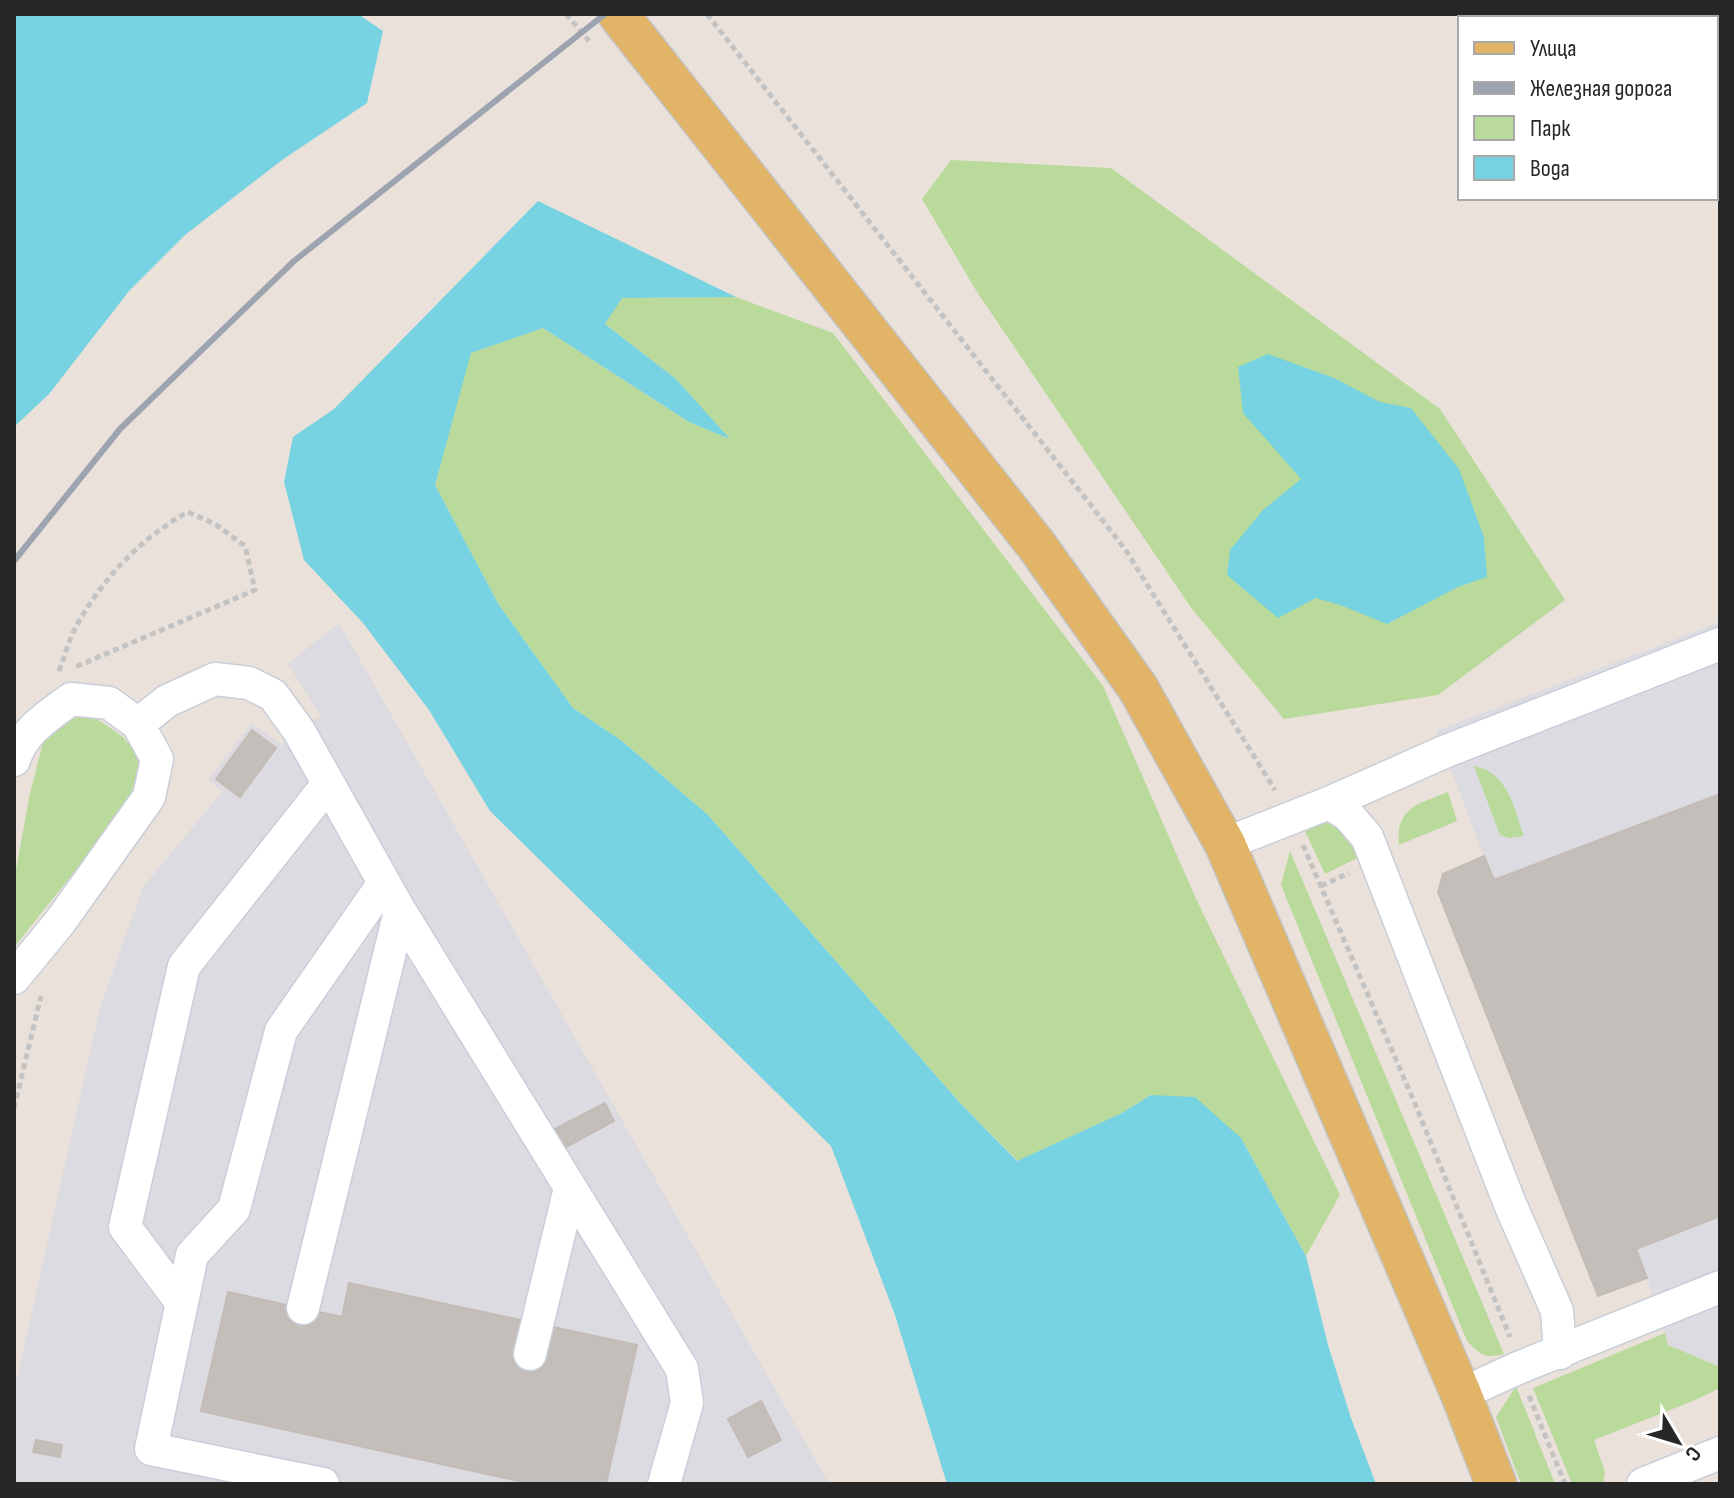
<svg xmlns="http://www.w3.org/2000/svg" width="1734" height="1498" viewBox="0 0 1734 1498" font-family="'Sofia Sans Condensed',sans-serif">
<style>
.industrial{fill:#dcdbe1}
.green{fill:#bada9c}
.water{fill:#77d3e1}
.building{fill:#c4beba;stroke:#c3bcb5;stroke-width:2}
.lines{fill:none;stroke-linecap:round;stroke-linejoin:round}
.minor-casing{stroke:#c9ced8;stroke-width:35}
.major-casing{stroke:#c3c3c3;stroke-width:43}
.path{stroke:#c3c3c3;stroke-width:5;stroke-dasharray:6 4;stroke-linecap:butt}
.minor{stroke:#fff;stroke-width:32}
.major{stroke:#e1b467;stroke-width:40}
.rail{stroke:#9ea3b0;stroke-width:6}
</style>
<rect width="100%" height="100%" fill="#e9e1da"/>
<!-- industrial -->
<path class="industrial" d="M1720,622v745l-52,-22 -21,-67 -49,18 -160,-404 5,-18 41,-18 -48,-125z
M339,623l490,861h-815v-92l86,-384 43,-121 80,-96 -15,-11 44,-57 29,21 40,-28 -33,-52z"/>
<!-- green -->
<path class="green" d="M951,160l160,8 329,241 125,191 -127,95 -154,24 -92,-110 -215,-317 -55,-93z
M736,297l97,36 270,353 94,215 143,294 -34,61 -65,-118 -90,-43 -29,18 -104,48 -58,-58 -252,-288 -86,-74 -49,-33 -74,-103 -64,-120 35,-132 73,-25 146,94 39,16 -52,-59 -71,-55 16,-26z
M94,717l28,19 20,22 -15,48 -112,140 -1,-65 15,-83 14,-56 25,-24z
M1474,766c34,6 40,42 50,70l-15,2 -9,-3z
M1448,792l9,29 -58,24c-4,-38 20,-41 49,-53z
M1328,822l13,5 24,27 -40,20 -20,-43z
M1290,851l214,503c-19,5 -24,1 -37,-13l-186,-456z
M1665,1333l3,12 52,22v21l-27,13 -99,39 11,32 -2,12h-31l-39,-96z
M1516,1386l39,98h-34l-25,-67z"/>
<!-- water -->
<path class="water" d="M14,14h344l25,17 -16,72 -85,57 -97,75 -56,56 -80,103 -35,33z
M538,201l198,96 -114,1 -17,26 71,55 54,60 -41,-17 -146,-94 -72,25 -36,132 64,120 74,103 49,33 86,74 252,288 57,58 105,-48 29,-18 44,2 46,41 65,118 22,89 23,73 25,66h-429l-52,-169 -64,-169 -341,-335 -61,-101 -66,-87 -59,-63 -20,-78 9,-45 41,-28z
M1268,354l66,24 46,24 31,6 48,61 25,68 3,40 -29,10 -71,37 -44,-18 -27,-8 -38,20 -51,-43 3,-25 33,-40 38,-31 -58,-66 -5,-46z"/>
<!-- building -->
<path class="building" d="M252,730l24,18 -36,49 -24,-18z
M1720,794v422l-84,33 11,29 -49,18 -160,-404 5,-18 41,-18 10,24z
M605,1103l9,18 -50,27 -9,-19z
M349,1283l288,62 -31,139h-74l-331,-73 27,-119 114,25z
M761,1401l20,39 -33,17 -20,-38z
M36,1440l26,5 -2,12 -27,-5z"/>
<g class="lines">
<defs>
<path id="minor" d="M138,724l29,-23 48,-22 34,4 24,12 26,36 101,180 282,458 5,34 -23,81
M14,760c9,-29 34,-44 57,-61l38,4 29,21 19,35 -8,38 -89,125 -46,56
M1329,803l115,-51 276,-108
M1225,844l104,-41 19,12 19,22 143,367 47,107 3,42
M181,1302l-56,-75 59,-261 144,-182
M303,1308l97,-397
M530,1354l40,-166
M1461,1394l57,-26 202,-81
M323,1484l-172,-35 41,-194 42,-46 47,-178 103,-148
M1643,1484l77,-31"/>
<path id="major" d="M618,14l419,532 101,142 87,156 236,550 35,90"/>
</defs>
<!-- minor casing -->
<use href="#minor" class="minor-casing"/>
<!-- major casing -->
<use href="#major" class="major-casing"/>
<!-- path -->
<path class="path" d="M566,14l23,27
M707,14l418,535 150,241
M59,671c6,-15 10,-32 18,-46 25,-46 65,-88 111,-113l27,12 30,22 10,44 -180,77
M1303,845l110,254 97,238
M1321,886l28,-13
M14,1108l27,-112
M1529,1396l36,88"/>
<!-- minor -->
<use href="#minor" class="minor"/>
<!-- major -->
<use href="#major" class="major"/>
<!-- rail -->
<path class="rail" d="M14,561l106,-132 174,-168 311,-247"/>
</g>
<!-- border -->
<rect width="1734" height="1498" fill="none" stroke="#272727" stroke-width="32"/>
<!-- legend -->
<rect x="1458" y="16" width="260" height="184" fill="#ffffff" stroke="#a9a9a9" stroke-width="2"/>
<rect x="1474" y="42" width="40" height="12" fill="#e1b467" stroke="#a9a9a9" stroke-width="2"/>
<text x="1530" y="56" font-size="24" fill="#272727">Улица</text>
<rect x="1474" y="82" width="40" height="12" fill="#9ea3b0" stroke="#a9a9a9" stroke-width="2"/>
<text x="1530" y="96" font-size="24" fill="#272727">Железная дорога</text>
<rect x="1474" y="116" width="40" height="24" fill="#bada9c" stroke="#a9a9a9" stroke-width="2"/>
<text x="1530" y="136" font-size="24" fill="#272727">Парк</text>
<rect x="1474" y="156" width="40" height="24" fill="#77d3e1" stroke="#a9a9a9" stroke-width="2"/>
<text x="1530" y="176" font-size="24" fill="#272727">Вода</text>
<!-- north arrow -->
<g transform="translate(1678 1442) rotate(128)" stroke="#ffffff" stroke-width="6" paint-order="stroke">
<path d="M0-6L14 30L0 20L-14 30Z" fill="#272727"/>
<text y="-12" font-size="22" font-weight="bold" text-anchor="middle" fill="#272727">С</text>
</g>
</svg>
